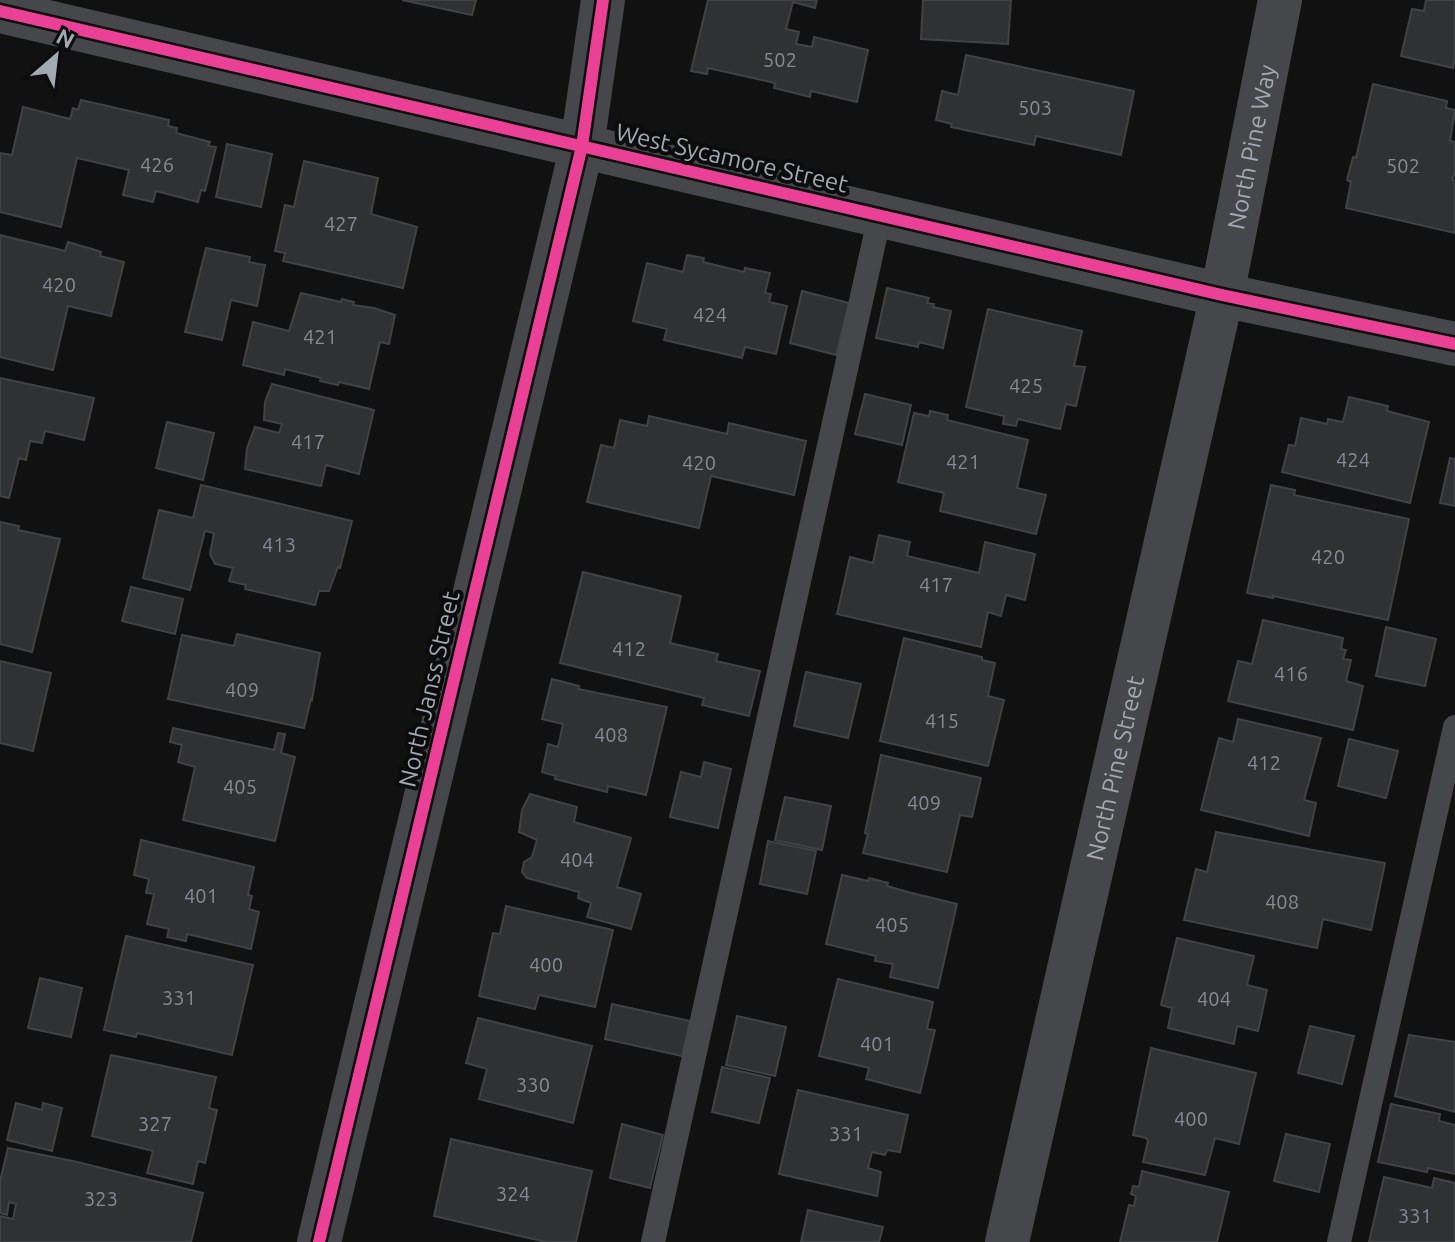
<svg xmlns="http://www.w3.org/2000/svg" width="1455" height="1242" viewBox="0 0 1455 1242" font-family="Ubuntu,sans-serif">
<style>
.building{fill:#303133;stroke:#404246;stroke-width:2}
.lines{fill:none;stroke-linecap:round;stroke-linejoin:round}
.service{stroke:#46474b;stroke-width:24}
.minor{stroke:#46474b;stroke-width:44}
.tertiary{stroke:#46474b;stroke-width:44}
.cycleway-casing{stroke:#0c0c0d;stroke-width:17}
.cycleway{stroke:#ea4096;stroke-width:12}
.labels{text-anchor:middle;dominant-baseline:central;stroke-width:8;stroke-linejoin:round;paint-order:stroke}
.number-label{font-size:20px;fill:#858b94}
.street-label{font-size:24px;fill:#a1a9b4;stroke:#0c0c0d}
</style>
<rect width="100%" height="100%" fill="#111112"/>
<!-- building -->
<path class="building" d="M402,0h74l-4,15z
M708,0h109l-2,8 -22,-6 -7,27 13,3 -3,12 16,3 2,-10 54,13 -11,52 -46,-11 -1,6 -36,-9 1,-5 -67,-15 -1,6 -16,-3z
M923,0h88l-3,44 -87,-5z
M1426,0h29v58l-2,10 -52,-12 11,-47 12,2z
M966,55l168,36 -13,64 -85,-19 -2,9 -83,-18 1,-3 -16,-4 6,-29 16,4z
M1373,84l74,17 -1,7 9,2 -5,31 5,1v31l-3,7 3,1v52l-109,-25 5,-26 -4,-2 6,-23 3,1z
M81,100l88,20 -1,6 9,2 -1,5 34,9 -2,4 8,1 -11,44 -4,-1 -3,12 -42,-11 -3,11 -30,-7 6,-25 -52,-12 -16,69 -61,-15v-59l12,2 11,-48 47,12 3,-11 5,2z
M227,144l45,10 -11,53 -45,-10z
M304,161l74,17 -7,36 46,13 -14,61 -120,-27 2,-8 -10,-2 10,-46 9,2z
M0,235l65,16 3,-9 24,7 9,3 -1,4 24,6 -13,54 -43,-10 -15,64 -53,-13z
M206,248l44,9 -1,5 16,3 -8,41 -26,-6 -9,40 -37,-8z
M687,255l17,3 -1,4 41,10 1,-4 25,5 -5,20 6,1 -2,8 18,4 -11,48 -31,-7 -3,11 -78,-18 3,-11 -34,-8 14,-58 36,9z
M887,288l42,10 -2,5 7,1 -1,3 18,4 -8,37 -24,-6 -1,5 -42,-9z
M802,291l47,12 -13,52 -46,-12z
M301,293l40,9 1,-3 12,3 -1,3 21,3 21,7 -6,29 -9,-2 -11,47 -30,-7 -1,3 -18,-4 1,-3 -36,-9 -1,6 -41,-10 10,-43 36,9z
M988,309l94,22 -8,35 11,1 -9,39 -10,-2 -6,25 -42,-10 -2,7 -13,-2 1,-8 -38,-9z
M0,378l94,20 -10,42 -39,-9 -3,12 -12,-2 -4,19 -7,-2 -10,40 -9,-2z
M272,384l102,26 -15,64 -33,-9 -5,21 -76,-17 2,-21 8,-21 24,6 3,-9 -18,-4 1,-18z
M865,394l46,11 -9,40 -47,-11z
M1349,397l39,9 -1,5 42,11 -19,81 -128,-31 7,-27 6,1 6,-28 26,6 1,-5 15,3z
M930,411l18,4 -1,5 81,20 -11,48 29,7 -10,39 -96,-23 4,-18 -46,-11 16,-69 15,3z
M649,416l78,18 2,-11 77,18 -12,54 -83,-19 -12,52 -112,-26 14,-57 13,3 6,-28 27,6z
M167,422l47,11 -11,47 -47,-12z
M1450,458l5,1v47l-15,-3z
M201,485l151,36 -12,47 -2,-1 -9,24h-10l-4,14 -70,-16 1,-4 -17,-4 4,-13 -18,-4 -5,-10 4,-21 -9,-2 -15,59 -47,-12 16,-68 34,8z
M1271,485l24,5 -1,5 115,24 -21,101 -115,-24v2l-26,-5z
M0,522l19,4 -1,4 42,9 -28,113 -32,-8z
M879,535l31,7 -3,14 72,17 6,-31 50,12 -10,46 -19,-5 -5,21 -13,-4 -7,35 -144,-33 13,-57 23,6z
M583,572l98,24 -11,47 48,11 -2,7 44,10 -11,45 -47,-11 2,-7 -144,-35z
M131,587l52,12 -8,35 -53,-13z
M1263,620l80,18 -2,11 5,1 -3,9 8,1 -5,21 17,5 -10,44 -125,-29 10,-40 14,3z
M1386,627l50,12 -11,47 -49,-10z
M237,634l83,19 -8,47 -1,-1 -7,29 -136,-29 14,-64 52,11z
M904,638l78,19v3l13,3 -7,33 16,4 -16,66 -108,-25z
M0,661l51,12 -18,78 -33,-8z
M806,672l55,12 -13,54 -54,-12z
M552,679l27,7 -1,3 89,18 -21,88 -38,-9 -1,6 -52,-13 1,-3 -14,-4 6,-28 10,3 5,-23 -21,-5z
M1238,719l83,19 -17,62 12,3 -7,33 -108,-26 18,-72 14,4z
M173,728l101,22 4,-17 7,1 -4,19 14,4 -20,84 -92,-21 12,-53 -17,-5 4,-17 -12,-3z
M1349,739l49,12 -12,47 -48,-12z
M881,755l100,23 -9,39 -12,-2 -13,57 -84,-19 5,-19 -3,-1z
M704,762l27,7 -13,59 -48,-11 11,-45 20,5z
M530,794l47,13 -3,15 57,16 -14,49 24,7 -10,35 -44,-12 4,-14 -13,-5 1,-6 -52,-14 -5,-6 2,-10 8,-5 5,-17 -18,-8 3,-22z
M785,797l46,9 -9,44 -47,-10z
M1216,832l169,31 -14,67 -48,-11 -6,29 -133,-28 12,-51 11,3z
M141,840l113,27 -6,28 4,1 -3,13 10,3 -8,37 -64,-15 -1,7 -19,-4 2,-8 -22,-5 7,-30 -8,-1 3,-14 -15,-4z
M768,841l48,10 -9,43 -47,-10z
M842,875l26,6 1,-3 19,5 -1,3 21,6 49,12 -19,84 -48,-11 3,-13 -18,-3 1,-5 -50,-12z
M506,906l107,24 -18,77 -56,-12 -4,14 -56,-13 14,-63 7,1z
M126,936l127,29 -21,90 -95,-22 -1,4 -32,-7z
M1177,938l77,18 -7,29 20,5 -9,41 -21,-5 -3,18 -66,-16 4,-20 -11,-3z
M40,978l42,10 -11,49 -43,-9z
M838,979l95,23 -6,27 8,1 -15,63 -54,-14 3,-11 -50,-12z
M612,1004l78,17 -8,35 -77,-17z
M737,1016l49,11 -11,49 -49,-11z
M478,1018l114,28 -19,77 -94,-24 8,-30 -21,-6z
M1310,1026l44,10 -12,48 -44,-11z
M1409,1035l46,7v70l-60,-16z
M1151,1048l105,25 -17,71 -24,-6 -10,37 -62,-13 5,-21 -2,-3 -13,-3z
M111,1055l105,22 -7,31 8,2 -12,53 -7,-2 -5,23 -46,-11 6,-22 -61,-15z
M722,1067l48,11 -11,45 -47,-11z
M798,1090l110,25 -8,37 -13,-2 -2,5 -13,-3 -4,16 13,4 -4,24 -98,-22z
M16,1103l26,7 1,-7 19,5 -10,43 -45,-11z
M1391,1104l49,10 -1,7 16,4v49l-27,-6 -1,4 -49,-10z
M622,1124l41,11 -13,53 -40,-10z
M1286,1134l44,10 -11,48 -45,-11z
M451,1139l141,32 -16,71h-30l-112,-26z
M8,1148l65,13 130,32 -12,49h-191v-26l13,3 3,-15 -7,-2 -2,13 -7,-2v-32z
M1142,1171l87,21 -12,50h-97l9,-37 5,1 2,-10 -5,-2 2,-8 6,1z
M1384,1177l48,11 2,-10 21,5v59h-86z
M808,1210l75,17 -4,15h-78z"/>
<g class="lines">
<!-- service -->
<path class="service" d="M653,1242l227,-1027
M1339,1242l116,-515"/>
<!-- minor -->
<g class="minor">
<path d="M319,1242l263,-1096 21,-146"/>
<path id="s1" d="M1007,1242l215,-947 58,-295"/>
</g>
<!-- tertiary -->
<path class="tertiary" d="M0,11l1222,284 233,49"/>
<defs>
<path id="cycleway" d="M0,11l1222,284 233,49
M319,1242l263,-1096 21,-146"/>
</defs>
<!-- cycleway casing -->
<use href="#cycleway" class="cycleway-casing"/>
<!-- cycleway -->
<use href="#cycleway" class="cycleway"/>
</g>
<g class="labels">
<!-- number labels -->
<g class="number-label">
<text x="780" y="59">502</text>
<text x="1035" y="107">503</text>
<text x="157" y="164">426</text>
<text x="1403" y="165">502</text>
<text x="341" y="223">427</text>
<text x="59" y="284">420</text>
<text x="710" y="314">424</text>
<text x="320" y="336">421</text>
<text x="1026" y="385">425</text>
<text x="308" y="441">417</text>
<text x="1353" y="459">424</text>
<text x="963" y="461">421</text>
<text x="699" y="462">420</text>
<text x="279" y="544">413</text>
<text x="1328" y="556">420</text>
<text x="936" y="584">417</text>
<text x="629" y="648">412</text>
<text x="1291" y="673">416</text>
<text x="242" y="689">409</text>
<text x="942" y="720">415</text>
<text x="611" y="734">408</text>
<text x="1264" y="762">412</text>
<text x="240" y="786">405</text>
<text x="924" y="802">409</text>
<text x="577" y="859">404</text>
<text x="201" y="895">401</text>
<text x="1282" y="901">408</text>
<text x="892" y="924">405</text>
<text x="546" y="964">400</text>
<text x="179" y="997">331</text>
<text x="1214" y="998">404</text>
<text x="877" y="1043">401</text>
<text x="533" y="1084">330</text>
<text x="1191" y="1118">400</text>
<text x="155" y="1123">327</text>
<text x="846" y="1133">331</text>
<text x="513" y="1193">324</text>
<text x="101" y="1198">323</text>
<text x="1415" y="1215">331</text>
</g>
<!-- street labels -->
<g class="street-label">
<text stroke="none"><textPath href="#s1" startOffset="1122">North Pine Way</textPath></text>
<text transform="translate(732 158) rotate(13)">West Sycamore Street</text>
<text transform="translate(429 689) rotate(-77)">North Janss Street</text>
<text stroke="none"><textPath href="#s1" startOffset="486">North Pine Street</textPath></text>
</g>
</g>
<!-- north arrow -->
<g transform="translate(56 56) rotate(28)" stroke="#0c0c0d" stroke-width="6" paint-order="stroke">
<path d="M0-6L14 30L0 20L-14 30Z" fill="#a1a9b4"/>
<text y="-12" font-size="22" font-weight="bold" text-anchor="middle" fill="#a1a9b4">N</text>
</g>
</svg>
